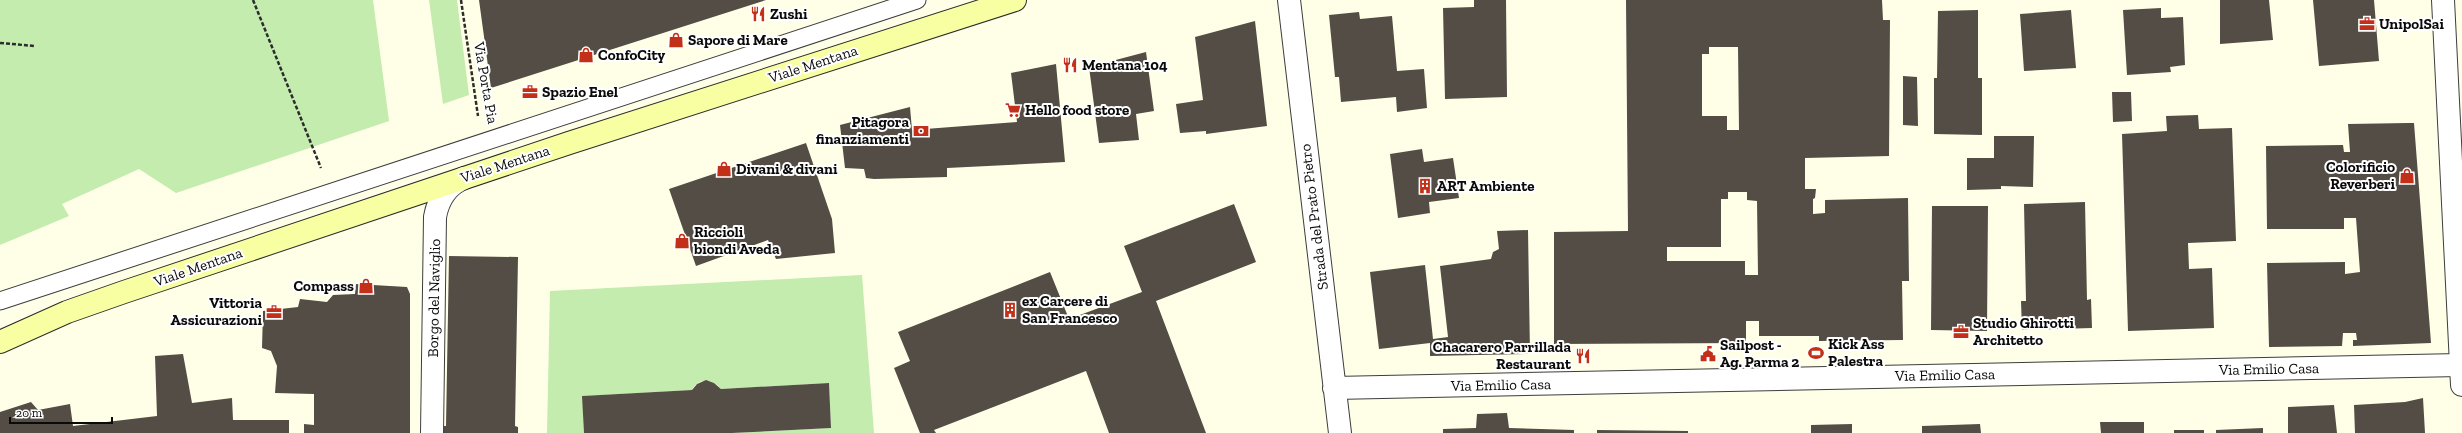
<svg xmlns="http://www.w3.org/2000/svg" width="2462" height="433" viewBox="0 0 2462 433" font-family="'Zilla Slab',serif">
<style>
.green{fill:#c3ecae}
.building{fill:#534d46;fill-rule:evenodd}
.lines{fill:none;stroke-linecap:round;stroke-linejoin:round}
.service-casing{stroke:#3d3d3d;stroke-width:19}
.minor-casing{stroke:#3d3d3d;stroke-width:24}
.secondary-casing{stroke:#2c2c2c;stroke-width:24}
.path{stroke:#2c2c2c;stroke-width:2.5;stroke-dasharray:4 2;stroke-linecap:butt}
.service{stroke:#fff;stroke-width:17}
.minor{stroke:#fff;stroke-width:22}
.secondary{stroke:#f8ffa2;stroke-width:22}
.labels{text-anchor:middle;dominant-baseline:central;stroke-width:4;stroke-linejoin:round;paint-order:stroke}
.poi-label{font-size:15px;font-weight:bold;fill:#0a0a0a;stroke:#fff;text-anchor:start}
.street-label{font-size:15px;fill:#0a0a0a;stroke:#fff}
</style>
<rect width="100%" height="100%" fill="#ffffe7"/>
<!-- green -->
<path class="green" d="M0,0h373l16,121 -213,72 -37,-24 -77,35 7,12 -69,29z
M429,0h28l12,95 -26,9z
M862,275l12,158h-142l99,-5 -2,-45 -108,6c-8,-10 -23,-12 -29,1l-109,6 1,37h-37l3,-142z"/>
<!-- building -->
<path class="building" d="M479,0h287l-275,88z
M1474,0h32l1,97 -62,2 -2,-91 31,-1z
M1626,0h256l1,20h7l-1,136 -84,2v31h11l-1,9 -2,1v15l12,-1v-13l83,-2 1,83h-7l1,59 -84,1v-5h-60v-15h-13v22l-192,1v-112l74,-1zM1709,47h29l1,83h-12v-14h-25v-62h7zM1728,192h19v8l10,1 1,74h-13v-14h-78v-14h54v-48h7z
M2220,0h49l4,40 -53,4z
M2313,0h61l5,61 -60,5z
M2161,8v10l22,-1 2,48 -15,2 1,5 -44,3 -4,-65z
M1978,10v68h4v57l-48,-1v-56h3l1,-67z
M2071,10l5,58 -52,3 -4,-57z
M1359,12l1,7 32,-3 5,55 27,-2 3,39 -30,4 -1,-15 -55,5 -2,-25h-4l-6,-62z
M1255,21l12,105 -61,8v-3l-26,2 -4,-29 27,-4 -8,-63z
M1146,52l8,59 -18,3 3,26 -40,3 -10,-76z
M1056,64l9,98 -118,6v9l-73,2 -8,-1 -2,-9 -19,-1 -5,-43 70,-18 2,23 105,-8 -6,-49z
M1903,76l14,1 1,49 -15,-1z
M2112,92h19l1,29 -19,1z
M2198,115l1,14 33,-1 4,113 -48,2 1,26 23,-1 2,60 -86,3 -6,-197 45,-3 -1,-15z
M2408,123h6l17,220 -78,3v-6h4l-1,-7h-13l-1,13 -73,1 -2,-84 78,-1v12l15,-2 -4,-54h-12v11h-77l-1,-83 77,-1 1,7h6l-2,-28z
M1994,136h40l-1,51 -32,-1v3l-34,1v-32h27z
M806,143l26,76 3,34 -59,6 -8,-19 -72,26 -27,-77z
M1422,149l2,13 29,-4 6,40 -30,4 1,11 -32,5 -8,-64z
M2085,202l2,98 4,-1 1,29 -70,2 -1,-29h5l-2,-97z
M1234,204l22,58 -100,39 50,132h-97l-23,-62 -152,59 2,3h-16l-26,-65 16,-7 -12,-29 152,-60 19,47 73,-27 -18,-46z
M1932,206h56l-1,125 -56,-1z
M1528,230l2,124 -100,2v-13l-51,6 -9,-77 55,-7 8,74 15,-2 -8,-71 51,-7 2,-7 6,-3 -2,-18z
M449,256l69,1 -3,169 3,1v6h-74v-7h2z
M356,284l51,3 3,7v139h-106v-9l10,1v-31l-39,-1 2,-27 -6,-15 -9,-3 1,-37 35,-4 2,-8 27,3 6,-7 22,-1z
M183,354l9,49 40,-5 1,22h56v13h-289v-21l31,-10 7,8 32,-6 3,22 84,-10 -2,-60z
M706,380l8,3 7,6 108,-6 2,45 -99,5h-148l-2,-37 110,-6 5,-6z
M2423,398l2,35h-70l-1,-28 51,-3z
M2334,405l3,28h-49v-26z
M1507,413l2,15 65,2v3h-131v-4l33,-1 1,-14z
M2100,422h44v11h-43z
M1852,424v9h-41v-8z
M1980,424l1,9h-59v-7z
M2263,428v5h-47v-3z
M1597,430l91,1v2h-91z
M2174,430h30v3h-30z"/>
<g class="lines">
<defs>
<path id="service" d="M0,301l917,-301"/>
<path id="minor" d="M1289,0l51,433
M2443,0l19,385
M1334,388l1126,-23
M432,433l3,-216c3,-17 12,-32 29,-39"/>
<path id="secondary" d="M0,342l67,-30 57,-20 445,-149 446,-143"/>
</defs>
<!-- service casing -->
<use href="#service" class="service-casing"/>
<!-- minor casing -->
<use href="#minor" class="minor-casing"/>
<!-- secondary casing -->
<use href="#secondary" class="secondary-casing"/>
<!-- path -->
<path class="path" d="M253,0l68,168
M461,0l17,116
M0,43l35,3"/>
<!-- service -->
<use href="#service" class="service"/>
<!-- minor -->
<use href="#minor" class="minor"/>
<!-- secondary -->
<use href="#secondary" class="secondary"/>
</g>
<!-- icons -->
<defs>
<symbol id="restaurant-bare" viewBox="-9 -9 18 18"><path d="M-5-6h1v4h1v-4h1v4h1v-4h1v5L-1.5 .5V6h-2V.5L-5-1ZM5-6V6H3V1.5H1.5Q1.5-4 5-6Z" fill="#c33019" stroke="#fff" stroke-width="2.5" paint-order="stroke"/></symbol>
<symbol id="office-bare" viewBox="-9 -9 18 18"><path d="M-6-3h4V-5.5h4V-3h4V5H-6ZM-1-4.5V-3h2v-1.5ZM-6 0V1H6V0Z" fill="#c33019" stroke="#fff" stroke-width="2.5" paint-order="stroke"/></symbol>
<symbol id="shop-bare" viewBox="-9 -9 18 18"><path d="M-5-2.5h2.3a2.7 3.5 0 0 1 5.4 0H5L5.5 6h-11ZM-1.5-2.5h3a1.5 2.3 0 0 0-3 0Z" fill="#c33019" stroke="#fff" stroke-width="2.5" paint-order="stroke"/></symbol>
<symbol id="supermarket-bare" viewBox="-9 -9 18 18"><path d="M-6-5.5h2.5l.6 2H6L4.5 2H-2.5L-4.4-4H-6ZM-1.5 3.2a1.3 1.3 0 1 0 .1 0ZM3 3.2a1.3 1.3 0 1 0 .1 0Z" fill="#c33019" stroke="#fff" stroke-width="2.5" paint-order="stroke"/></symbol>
<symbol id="bank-bare" viewBox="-9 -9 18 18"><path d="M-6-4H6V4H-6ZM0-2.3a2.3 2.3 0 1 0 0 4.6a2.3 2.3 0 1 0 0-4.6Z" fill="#c33019" stroke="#fff" stroke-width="2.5" paint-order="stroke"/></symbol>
<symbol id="building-bare" viewBox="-9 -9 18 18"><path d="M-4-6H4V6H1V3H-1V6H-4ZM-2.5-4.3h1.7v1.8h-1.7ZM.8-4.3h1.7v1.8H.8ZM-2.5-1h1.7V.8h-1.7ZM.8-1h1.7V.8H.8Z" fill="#c33019" stroke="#fff" stroke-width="2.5" paint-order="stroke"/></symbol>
<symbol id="stadium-bare" viewBox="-9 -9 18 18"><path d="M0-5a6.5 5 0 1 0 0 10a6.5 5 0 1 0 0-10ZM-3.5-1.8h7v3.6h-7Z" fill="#c33019" stroke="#fff" stroke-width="2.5" paint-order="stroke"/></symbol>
<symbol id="civic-bare" viewBox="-9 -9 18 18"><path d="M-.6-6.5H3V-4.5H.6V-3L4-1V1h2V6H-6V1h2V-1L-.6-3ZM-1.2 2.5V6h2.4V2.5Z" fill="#c33019" stroke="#fff" stroke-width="2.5" paint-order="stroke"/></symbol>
</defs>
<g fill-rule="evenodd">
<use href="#restaurant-bare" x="747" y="3" width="22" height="22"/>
<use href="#office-bare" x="2356" y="13" width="22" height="22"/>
<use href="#shop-bare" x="665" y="29" width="22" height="22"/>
<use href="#shop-bare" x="575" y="44" width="22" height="22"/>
<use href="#restaurant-bare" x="1059" y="54" width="22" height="22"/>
<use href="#office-bare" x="519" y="81" width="22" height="22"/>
<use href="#supermarket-bare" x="1002" y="99" width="22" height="22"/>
<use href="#bank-bare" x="910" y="120" width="22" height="22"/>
<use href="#shop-bare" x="713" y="158" width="22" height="22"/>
<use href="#shop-bare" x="2396" y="165" width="22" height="22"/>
<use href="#building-bare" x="1414" y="175" width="22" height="22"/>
<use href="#shop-bare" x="671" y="230" width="22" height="22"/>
<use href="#shop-bare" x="355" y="275" width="22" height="22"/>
<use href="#building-bare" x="999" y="299" width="22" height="22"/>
<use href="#office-bare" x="263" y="301" width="22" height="22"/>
<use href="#office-bare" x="1950" y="321" width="22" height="22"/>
<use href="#stadium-bare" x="1805" y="342" width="22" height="22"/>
<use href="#civic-bare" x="1697" y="343" width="22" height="22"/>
<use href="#restaurant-bare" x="1572" y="345" width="22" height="22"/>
</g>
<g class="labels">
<!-- poi labels -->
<g class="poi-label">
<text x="770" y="14">Zushi</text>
<text x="2379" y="24">UnipolSai</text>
<text x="688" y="40">Sapore di Mare</text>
<text x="598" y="55">ConfoCity</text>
<text x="1082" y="65">Mentana 104</text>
<text x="542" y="92">Spazio Enel</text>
<text x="1025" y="110">Hello food store</text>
<text x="909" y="122" text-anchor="end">Pitagora<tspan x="909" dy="17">finanziamenti</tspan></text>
<text x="2395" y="167" text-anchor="end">Colorificio<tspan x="2395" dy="17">Reverberi</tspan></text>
<text x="736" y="169">Divani &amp; divani</text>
<text x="1437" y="186">ART Ambiente</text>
<text x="694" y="232">Riccioli<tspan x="694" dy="17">biondi Aveda</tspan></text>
<text x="354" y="286" text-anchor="end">Compass</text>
<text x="1022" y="301">ex Carcere di<tspan x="1022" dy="17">San Francesco</tspan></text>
<text x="262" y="303" text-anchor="end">Vittoria<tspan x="262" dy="17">Assicurazioni</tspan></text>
<text x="1973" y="323">Studio Ghirotti<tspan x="1973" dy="17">Architetto</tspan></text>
<text x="1828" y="344">Kick Ass<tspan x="1828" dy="17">Palestra</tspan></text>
<text x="1720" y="345">Sailpost -<tspan x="1720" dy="17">Ag. Parma 2</tspan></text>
<text x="1571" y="347" text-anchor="end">Chacarero Parrillada<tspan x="1571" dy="17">Restaurant</tspan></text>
</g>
<!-- street labels -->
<g class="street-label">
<text transform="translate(813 64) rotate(-18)">Viale Mentana</text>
<text transform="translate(486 83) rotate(80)">Via Porta Pia</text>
<text transform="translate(505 164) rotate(-18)">Viale Mentana</text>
<text transform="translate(1314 217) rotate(-97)">Strada del Prato Pietro</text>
<text transform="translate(198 267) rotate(-19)">Viale Mentana</text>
<text transform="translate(434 298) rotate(-89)">Borgo del Naviglio</text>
<text transform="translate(2269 369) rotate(-1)">Via Emilio Casa</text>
<text transform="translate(1945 375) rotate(-1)">Via Emilio Casa</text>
<text transform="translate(1501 385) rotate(-1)">Via Emilio Casa</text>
</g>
</g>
<!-- scale -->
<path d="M10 417v6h102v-6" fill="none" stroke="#0a0a0a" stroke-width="2"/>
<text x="16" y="417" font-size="12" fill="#0a0a0a" stroke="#ffffff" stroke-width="3" paint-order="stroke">20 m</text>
</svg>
